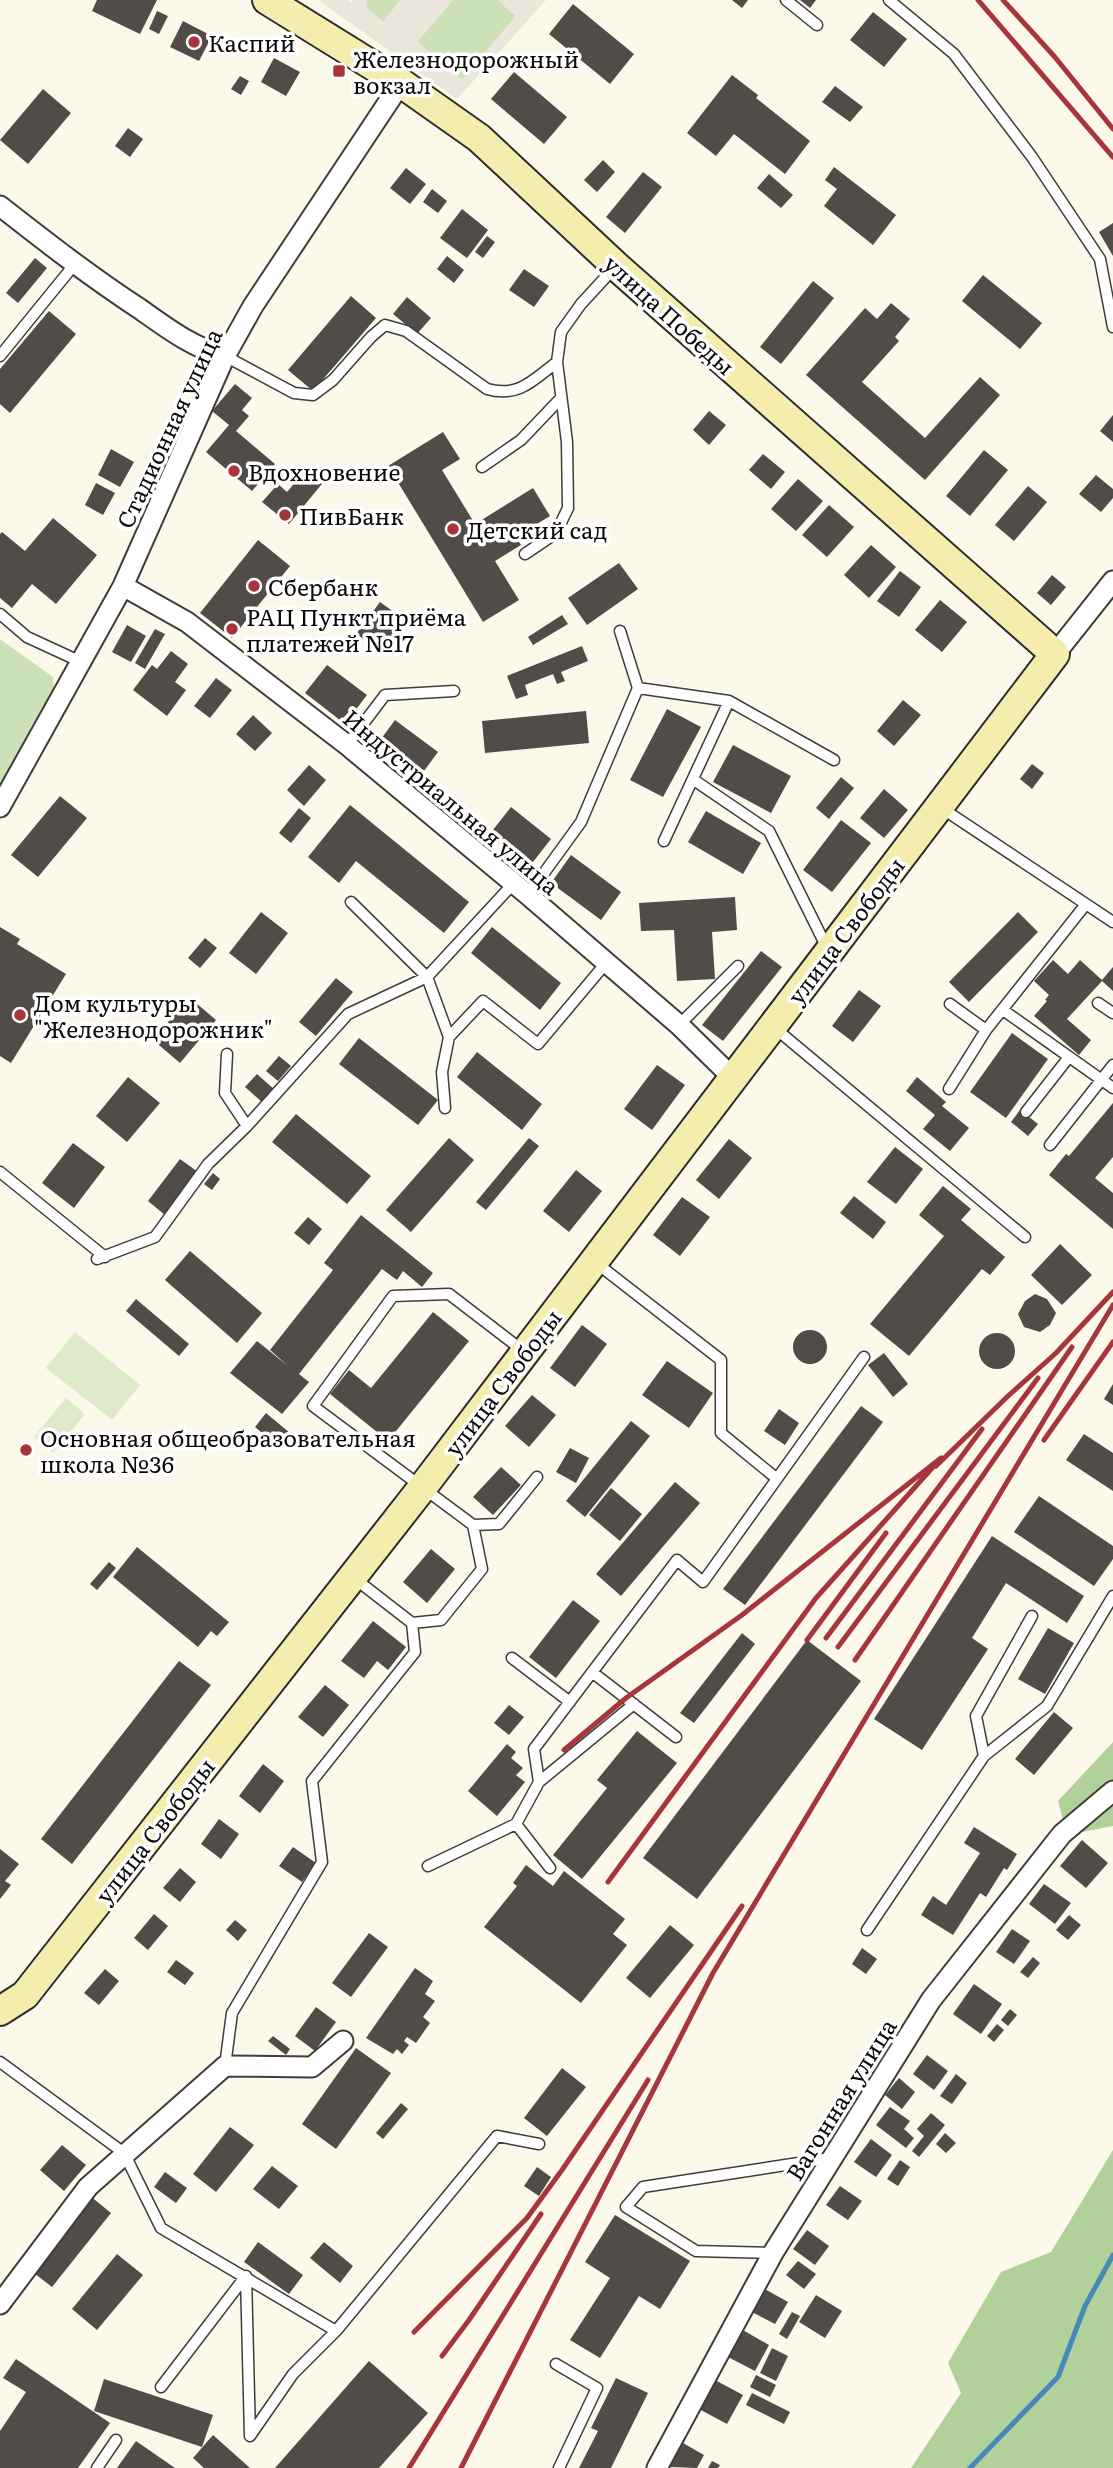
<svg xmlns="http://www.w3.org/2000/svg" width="1113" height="2468" viewBox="0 0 1113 2468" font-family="Literata,serif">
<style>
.green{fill:#cde1b9}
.forest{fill:#b1d09a}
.pitch{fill:#deeac9}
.plaza{fill:#eae6db}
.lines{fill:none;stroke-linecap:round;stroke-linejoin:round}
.stream{stroke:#4689ba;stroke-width:5}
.building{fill:#514c48}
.lane-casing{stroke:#3d3d3d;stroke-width:13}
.street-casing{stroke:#3d3d3d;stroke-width:23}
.secondary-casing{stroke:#2c2c2c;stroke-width:32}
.lane{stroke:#fff;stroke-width:10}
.street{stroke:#fff;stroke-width:19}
.secondary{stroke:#f4edad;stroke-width:28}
.rail{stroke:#a63639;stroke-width:5}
.poi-dot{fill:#a63639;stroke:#fff;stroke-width:2.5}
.labels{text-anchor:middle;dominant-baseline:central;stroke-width:7;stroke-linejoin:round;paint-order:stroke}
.poi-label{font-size:23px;fill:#0a0a0a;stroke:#fff;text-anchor:start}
.street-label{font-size:23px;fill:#0a0a0a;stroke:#fff}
</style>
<rect width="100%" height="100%" fill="#fcf9ea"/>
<!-- green -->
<path class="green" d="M367,0h34l-18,22 -18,-15z
M453,0h45l18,16 -54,64 -45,-38z
M0,639l53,38 1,11 -54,98z"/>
<!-- forest -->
<path class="forest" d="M1113,1742v84l-46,9 -9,-34z
M1113,2150v318h-202l50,-75 -13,-30 53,-91 50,-20z"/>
<!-- pitch -->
<path class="pitch" d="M75,1332l65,53 -28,35 -66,-52z
M66,1398l19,16 -32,39 -19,-16z"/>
<!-- plaza -->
<path class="plaza" d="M318,0h30l4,3v-3h15l-1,7 17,15 18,-22h52l-36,42 45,38 54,-64 -18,-16h48l-89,99z"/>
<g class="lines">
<!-- stream -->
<path class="stream" d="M970,2468l88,-91 27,-71 28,-51"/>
</g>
<!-- building -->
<path class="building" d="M97,0h60l-17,34 -48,-23z
M732,0h16l-6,8z
M800,0h16l-6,8z
M573,4l61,50 -24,30 -61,-50z
M157,11l11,5 -9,18 -10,-5z
M873,12l34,27 -23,28 -34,-27z
M183,21l29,15 -13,25 -29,-14z
M274,58l26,14 -14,24 -25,-14z
M514,72l53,45 -23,27 -53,-45z
M732,75l26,20 -2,3 54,43 -25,33 -51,-40 -18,22 -29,-23z
M240,76l9,5 -8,14 -10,-6z
M835,86l28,21 -13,15 -28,-20z
M43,89l28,24 -43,51 -28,-24z
M128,128l15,11 -13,18 -15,-11z
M603,160l12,12 -18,20 -13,-12z
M834,167l62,48 -23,30 -49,-39 13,-17 -12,-9z
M406,168l20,16 -16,20 -20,-16z
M643,172l19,15 -37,46 -19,-16z
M769,174l24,21 -12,13 -24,-20z
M432,189l15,12 -9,12 -15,-11z
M462,209l26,21 -21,28 -27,-20z
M1113,223v33l-14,-24z
M487,236l8,6 -12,16 -8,-6z
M447,256l17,14 -10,13 -17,-14z
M35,258l12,10 -29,35 -12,-10z
M524,269l25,17 -15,21 -25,-17z
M983,275l59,48 -22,26 -58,-48z
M813,281l21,17 -53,66 -21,-17z
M351,296l25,22 -63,73 -25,-21z
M407,297l24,21 -14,16 -24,-20z
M891,303l19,16 -15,18 4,4 -37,41 63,56 55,-61 20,18 -75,85 -119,-105 59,-67 12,11z
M49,311l27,23 -66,79 -10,-9v-35z
M235,384l17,14 -10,12 7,6 -13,15 39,33 -23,27 -46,-39 23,-27 -17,-14z
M709,411l17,14 -17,20 -16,-15z
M1113,415v27l-13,-11z
M443,432l17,27 -18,11 33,54 58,-36 17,28 -34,21 5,8 -26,16 24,39 -36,22 -95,-156z
M111,449l23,13 -14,25 -22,-12z
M984,450l24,20 -38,46 -24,-20z
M763,454l22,18 -14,17 -22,-19z
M309,466l17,13 -37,45 -27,-22 16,-18 9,8z
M1096,475l17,14v9l-12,14 -22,-18z
M798,479l25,22 -27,30 -25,-22z
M96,483l19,10 -12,22 -18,-10z
M1028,486l19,16 -33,39 -19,-16z
M829,505l25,22 -27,30 -25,-22z
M53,518l44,37 -41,49 -24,-20 -20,24 -12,-10v-64l2,-2 23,19z
M258,540l32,26 -58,72 -32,-25z
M871,545l25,22 -27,31 -25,-23z
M619,563l19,26 -51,36 -19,-27z
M900,571l21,16 -22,30 -22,-16z
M1052,575l14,12 -15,18 -14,-12z
M940,600l27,22 -25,30 -27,-22z
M380,602l25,18 -24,32 -25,-18z
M562,615l6,9 -35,21 -5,-8z
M127,625l19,11 -15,26 -19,-10z
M155,629l10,5 -20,35 -10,-6z
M582,646l6,15 -27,11 4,9 -8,3 -4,-10 -28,11 3,10 -12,4 -9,-23z
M171,651l17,13 -13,18 11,8 -19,26 -34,-26 19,-25 5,4z
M327,665l40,30 -22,29 -40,-31z
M216,678l16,12 -22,28 -16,-12z
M903,700l18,15 -27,31 -17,-15z
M667,709l34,18 -38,70 -33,-17z
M586,711l3,32 -104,10 -3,-32z
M253,715l19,18 -17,18 -19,-17z
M395,720l43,32 -20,27 -43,-32z
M733,745l58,31 -20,37 -58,-31z
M1032,764l12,9 -12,16 -12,-10z
M309,765l17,15 -22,26 -17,-16z
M841,777l13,11 -25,31 -13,-11z
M884,789l24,21 -24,28 -24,-20z
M60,796l27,22 -49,59 -27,-22z
M350,805l119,97 -25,31 -88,-72 -17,22 -31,-26z
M511,807l40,32 -22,28 -40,-32z
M299,808l12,10 -20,25 -12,-10z
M706,811l55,32 -18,31 -55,-32z
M841,820l30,23 -39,49 -29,-22z
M571,855l50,37 -20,28 -50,-37z
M735,897l2,33 -25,2 3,47 -38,2 -3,-51 -33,1 -2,-28z
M261,912l27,21 -32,41 -27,-21z
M1018,912l20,20 -69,70 -20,-20z
M0,927l20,12 -3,5 49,30 -55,89 -11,-7z
M492,927l69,56 -21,27 -69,-57z
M205,938l12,10 -17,20 -12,-10z
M761,951l21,16 -59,74 -21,-16z
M1053,960l15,14 12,-14 22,20 11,-13v24l-11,-10 -35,38 24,21 -12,15 -45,-39 13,-15 -2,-1 4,-5 -15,-14z
M336,978l17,14 -37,44 -17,-14z
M859,990l22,16 -28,36 -21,-16z
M189,997l27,23 -36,43 -27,-23z
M1012,1033l36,26 -42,59 -36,-26z
M359,1038l79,62 -20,25 -79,-61z
M477,1052l65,52 -20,26 -65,-53z
M279,1056l12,10 -13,15 -12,-10z
M657,1065l28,20 -33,45 -28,-21z
M257,1074l18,16 -12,13 -18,-16z
M128,1077l32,26 -33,39 -31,-26z
M917,1077l29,25 -4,4 27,22 -19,23 -27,-22 12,-14 -29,-24z
M1113,1103v54l-18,21 18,15v36l-64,-54 17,-21 3,2z
M1020,1110l18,14 -10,12 -17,-14z
M296,1114l75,62 -24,28 -75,-62z
M449,1138l25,22 -63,72 -25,-22z
M529,1138l10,8 -53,64 -10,-8z
M729,1139l23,19 -33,41 -23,-19z
M73,1143l32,24 -31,41 -32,-25z
M895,1147l28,22 -27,35 -29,-22z
M180,1159l18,13 -33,43 -17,-14z
M576,1170l26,21 -33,41 -26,-21z
M213,1173l7,6 -8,11 -8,-6z
M943,1186l28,23 -10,11 44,37 -15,18 -8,-6 -73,87 -39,-32 74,-88 -25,-21z
M854,1196l32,26 -13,17 -33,-26z
M682,1197l28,20 -30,39 -27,-21z
M361,1215l72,58 -11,14 -19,-16 -6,9 -15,-11 -83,105 10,8 -27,32 -52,-41 27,-32 31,25 -18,-16 63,-80 -9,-7z
M308,1217l14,12 -13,16 -15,-12z
M1060,1244l32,31 -30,30 -31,-30z
M190,1251l72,62 -25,30 -72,-63z
M1035,1294l12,5 9,14 -6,12 -10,7 -16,-5 -6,-13 7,-13z
M136,1299l53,45 -10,12 -53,-45z
M433,1312l36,29 -81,100 -58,-47 19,-24 22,18z
M582,1325l25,19 -32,43 -25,-19z
M793 1347a17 17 0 1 1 34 0a17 17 0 1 1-34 0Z
M979 1351a18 18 0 1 1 36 0a18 18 0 1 1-36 0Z
M884,1353l24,31 -15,13 -25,-32z
M667,1361l46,32 -24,35 -47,-33z
M1113,1384v21l-9,-6z
M532,1395l24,20 -27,32 -24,-21z
M861,1406l22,16 -138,183 -22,-16z
M779,1409l20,14 -14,22 -21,-14z
M266,1413l24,20 -11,14 -24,-20z
M631,1421l19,15 -65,81 -19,-16z
M1084,1434l29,19v38l-47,-31z
M570,1448l19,10 -13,25 -20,-11z
M501,1467l20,18 -28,30 -20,-18z
M675,1482l25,21 -79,93 -25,-22z
M611,1488l31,26 -22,27 -31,-26z
M1039,1496l74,50v13l-19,27 -80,-54z
M992,1536l92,60 -17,27 -61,-40 -34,55 16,11 -66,101 -48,-31z
M137,1547l92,75 -12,14 -6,-5 -13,16 -85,-70z
M431,1549l24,20 -28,34 -24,-21z
M109,1562l7,6 -19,22 -7,-6z
M573,1600l27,21 -44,57 -27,-21z
M373,1621l33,26 -18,23 -11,-9 -13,17 -23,-17z
M1048,1628l26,15 -29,51 -27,-15z
M742,1633l13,11 -61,79 -14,-10z
M807,1640l54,41 -164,218 -54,-41z
M179,1661l32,24 -139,179 -31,-25z
M325,1685l24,20 -26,32 -25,-20z
M509,1705l15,12 -15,18 -15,-12z
M1054,1712l19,16 -39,47 -19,-16z
M637,1731l40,32 -95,116 -29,-24 54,-67 -10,-8z
M507,1744l9,8 -5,6 12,10 -7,7 9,7 -28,34 -29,-25z
M263,1764l21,17 -24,32 -21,-17z
M219,1819l20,15 -18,25 -20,-15z
M974,1827l43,27 -10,16 -3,-2 -18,29 -6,-4 -27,42 -32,-20 12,-19 13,9 34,-52 -16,-10z
M1082,1840l26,23 -22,25 -26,-22z
M293,1847l23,16 -14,19 -23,-16z
M0,1849l19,15 -14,17 6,4 -11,14z
M526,1865l27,21 11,-15 61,48 -12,15 14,11 -46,58 -97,-76 33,-41 -4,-3z
M180,1868l16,14 -16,20 -17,-14z
M1044,1884l27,19 -16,21 -26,-20z
M154,1914l14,12 -20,24 -14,-12z
M1069,1915l12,10 -13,15 -12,-10z
M235,1920l12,10 -9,11 -12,-11z
M670,1925l24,20 -44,53 -24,-20z
M1012,1929l18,12 -16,23 -18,-12z
M369,1933l19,14 -37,50 -19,-14z
M862,1948l15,11 -11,15 -14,-10z
M1033,1957l7,6 -12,15 -8,-6z
M176,1960l18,13 -9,12 -18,-13z
M415,1968l18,13 -8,13 10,7 -12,16 7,6 -14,20 -9,-6 -3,4 5,4 -7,9 -5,-5 -4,5 -27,-16z
M105,1969l14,12 -20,24 -15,-12z
M974,1984l28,20 -21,30 -28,-20z
M316,2007l20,15 -21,29 -20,-15z
M1010,2009l7,6 -9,11 -7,-6z
M997,2024l7,6 -10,12 -7,-6z
M273,2036l17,13 -4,6 -18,-14z
M356,2048l35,25 -55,76 -34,-25z
M927,2055l21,16 -14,19 -21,-16z
M562,2068l24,19 -39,49 -23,-18z
M956,2074l11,9 -15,21 -12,-8z
M899,2078l16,14 -13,17 -17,-14z
M401,2103l7,6 -25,30 -7,-6z
M890,2107l20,14 -6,8 10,9 -8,10 -30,-23z
M931,2113l14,12 -26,32 -7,-6 12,-15 -7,-7z
M230,2127l24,18 -38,47 -23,-18z
M945,2133l11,10 -10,10 -10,-9z
M871,2139l21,16 -16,22 -22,-15z
M62,2145l24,20 -22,26 -24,-21z
M900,2160l10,7 -12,19 -11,-7z
M272,2166l26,20 -19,23 -26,-20z
M537,2167l14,10 -12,19 -15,-10z
M165,2172l22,16 -11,15 -22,-16z
M840,2186l22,15 -14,19 -22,-15z
M89,2195l22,18 -59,74 -22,-17z
M615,2215l75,46 -30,48 -21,-13 -39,62 -30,-18 40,-62 -25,-16z
M807,2230l22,16 -14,19 -22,-16z
M258,2242l45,33 -14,19 -45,-32z
M324,2242l29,24 -13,17 -30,-25z
M117,2254l26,21 -46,55 -25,-21z
M798,2261l18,13 -12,15 -18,-14z
M761,2287l27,15 -13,22 -27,-14z
M816,2295l26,16 -17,27 -26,-16z
M792,2312l8,4 -13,23 -8,-5z
M741,2329l28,16 -14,26 -29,-15z
M772,2348l16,8 -12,25 -16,-8z
M16,2359l94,64 -32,45h-78v-37l26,-39 -23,-14z
M369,2361l59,52 -49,55h-104z
M756,2375l20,10 -6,12 -20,-10z
M616,2378l32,15 -37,75h-32l19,-37 -7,-3z
M104,2379l109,36 -11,32 -108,-36z
M715,2380l28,15 -16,29 -28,-15z
M752,2393l38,19 -6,12 -38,-19z
M213,2435l37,33h-46l-11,-10z
M136,2441l39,27h-58z
M683,2443l21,12 -7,13 -28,-1z
M712,2461l8,4 -2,3h-10z"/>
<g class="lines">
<defs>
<path id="lane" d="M786,0l31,25
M889,0l65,54 78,103 68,102 13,68
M0,356l74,-91
M225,356l69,37 19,2 20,-15 38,-43 14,-12 21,6 81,58c32,9 46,-9 70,-27
M482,467l39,-27 40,-42
M525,554l31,-21 12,-25 -1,-66 -10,-80 4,-30 20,-28 34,-37
M0,614l27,23 52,24
M638,688l91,13 -65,140
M729,701l105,59
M347,745l38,-50 69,-4
M694,780l75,51 59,119
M940,807l173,115
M528,895l53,-73 57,-134 -18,-57
M351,902l76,75 86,-93
M1098,1003l15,10
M950,1004l36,26
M1003,1010l110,78
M679,1025l59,-59
M776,1029l249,208
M227,1054l-2,39 22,33 101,-112 79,-37 22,60 34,-36 55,43 68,-81
M949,1089l37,-59 100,-126
M445,1108l-3,-36 7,-35
M1026,1112l43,-55
M1050,1145l63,-80
M0,1172l105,85
M97,1259l58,-22 53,-73 39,-38
M595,1262l126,98v73l55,45
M473,1525l-160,-119 80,-110 56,-2 73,56
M354,1578l58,45
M512,1658l58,44
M592,1672l84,65
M984,1756l-8,-40 56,-100
M539,1782l95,-78
M428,1866l88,-42
M550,1868l-34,-44 23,-42 -5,-33 143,-189 26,22 161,-225
M867,1930l117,-174 63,-50 66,-110
M0,2062l124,91 37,75 175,103 -43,43 -43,62 -4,-160
M225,2066l7,-53 90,-151 -10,-81 103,-129 -3,-29 29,-3 41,-51 -9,-44 26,-1 38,-47
M773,2253l-77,-2 -70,-44 17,-20 188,-29
M336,2331l161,-195 42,8
M556,2364l41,24 -38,80
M161,2387l84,-110
M97,2468l19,-28"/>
<path id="street" d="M0,206c46,36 91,71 140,103 27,19 53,39 85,47
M123,586l64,36 160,123 181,150 151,130 53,52
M1055,654l58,-73
M0,807l123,-221 102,-230 28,-50 148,-223
M0,2304l88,-117 137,-121 87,1 31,-26
M657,2468l116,-215 158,-253 131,-166 51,-43"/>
<path id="secondary" d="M0,2011l25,-16 397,-507 633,-834 -439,-388 -137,-128 -78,-55 -134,-83"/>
</defs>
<!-- lane casing -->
<use href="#lane" class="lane-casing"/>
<!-- street casing -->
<use href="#street" class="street-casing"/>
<!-- secondary casing -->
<use href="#secondary" class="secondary-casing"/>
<!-- lane -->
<use href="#lane" class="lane"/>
<!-- street -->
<use href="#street" class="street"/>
<!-- secondary -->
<use href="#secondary" class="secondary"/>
<!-- rail -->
<path class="rail" d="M978,0l135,157
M1003,0l51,56 59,73
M1044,1440l69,-98
M936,1466l72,-70 48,-43 57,-61
M826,1638l156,-209
M807,1640l79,-107
M838,1647l200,-269
M855,1660l217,-313
M564,1750l62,-52 116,-83 199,-157 -125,140 -208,284
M414,2332l113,-114 35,-48 180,-264
M442,2356l27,-36 72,-106
M409,2468l239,-388
M461,2468l252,-495 400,-668"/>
</g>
<!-- markers -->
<g class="poi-dot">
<circle cx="194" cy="42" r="7"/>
<rect x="332" y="64" width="14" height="14" rx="3.5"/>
<circle cx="234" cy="471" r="7"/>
<circle cx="285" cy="515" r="7"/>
<circle cx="453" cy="529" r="7"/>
<circle cx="254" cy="586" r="7"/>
<circle cx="232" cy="629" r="7"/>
<circle cx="20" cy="1015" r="7"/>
<circle cx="26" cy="1450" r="7"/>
</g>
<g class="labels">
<!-- poi labels -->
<g class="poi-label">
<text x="208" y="42">Каспий</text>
<text x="353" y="58">Железнодорожный<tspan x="353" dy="26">вокзал</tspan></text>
<text x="248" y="471">Вдохновение</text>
<text x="299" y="515">ПивБанк</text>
<text x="467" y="529">Детский сад</text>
<text x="268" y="586">Сбербанк</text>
<text x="246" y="616">РАЦ Пункт приёма<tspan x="246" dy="26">платежей №17</tspan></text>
<text x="34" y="1002">Дом культуры<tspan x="34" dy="26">"Железнодорожник"</tspan></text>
<text x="40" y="1437">Основная общеобразовательная<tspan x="40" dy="26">школа №36</tspan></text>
</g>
<!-- street labels -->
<g class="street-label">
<text transform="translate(670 314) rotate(42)">улица Победы</text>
<text transform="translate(168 428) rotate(-65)">Стадионная улица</text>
<text transform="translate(452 801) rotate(40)">Индустриальная улица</text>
<text transform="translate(845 930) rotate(-53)">улица Свободы</text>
<text transform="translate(502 1382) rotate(-53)">улица Свободы</text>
<text transform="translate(154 1830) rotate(-52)">улица Свободы</text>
<text transform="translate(840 2099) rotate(-58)">Вагонная улица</text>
</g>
</g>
</svg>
